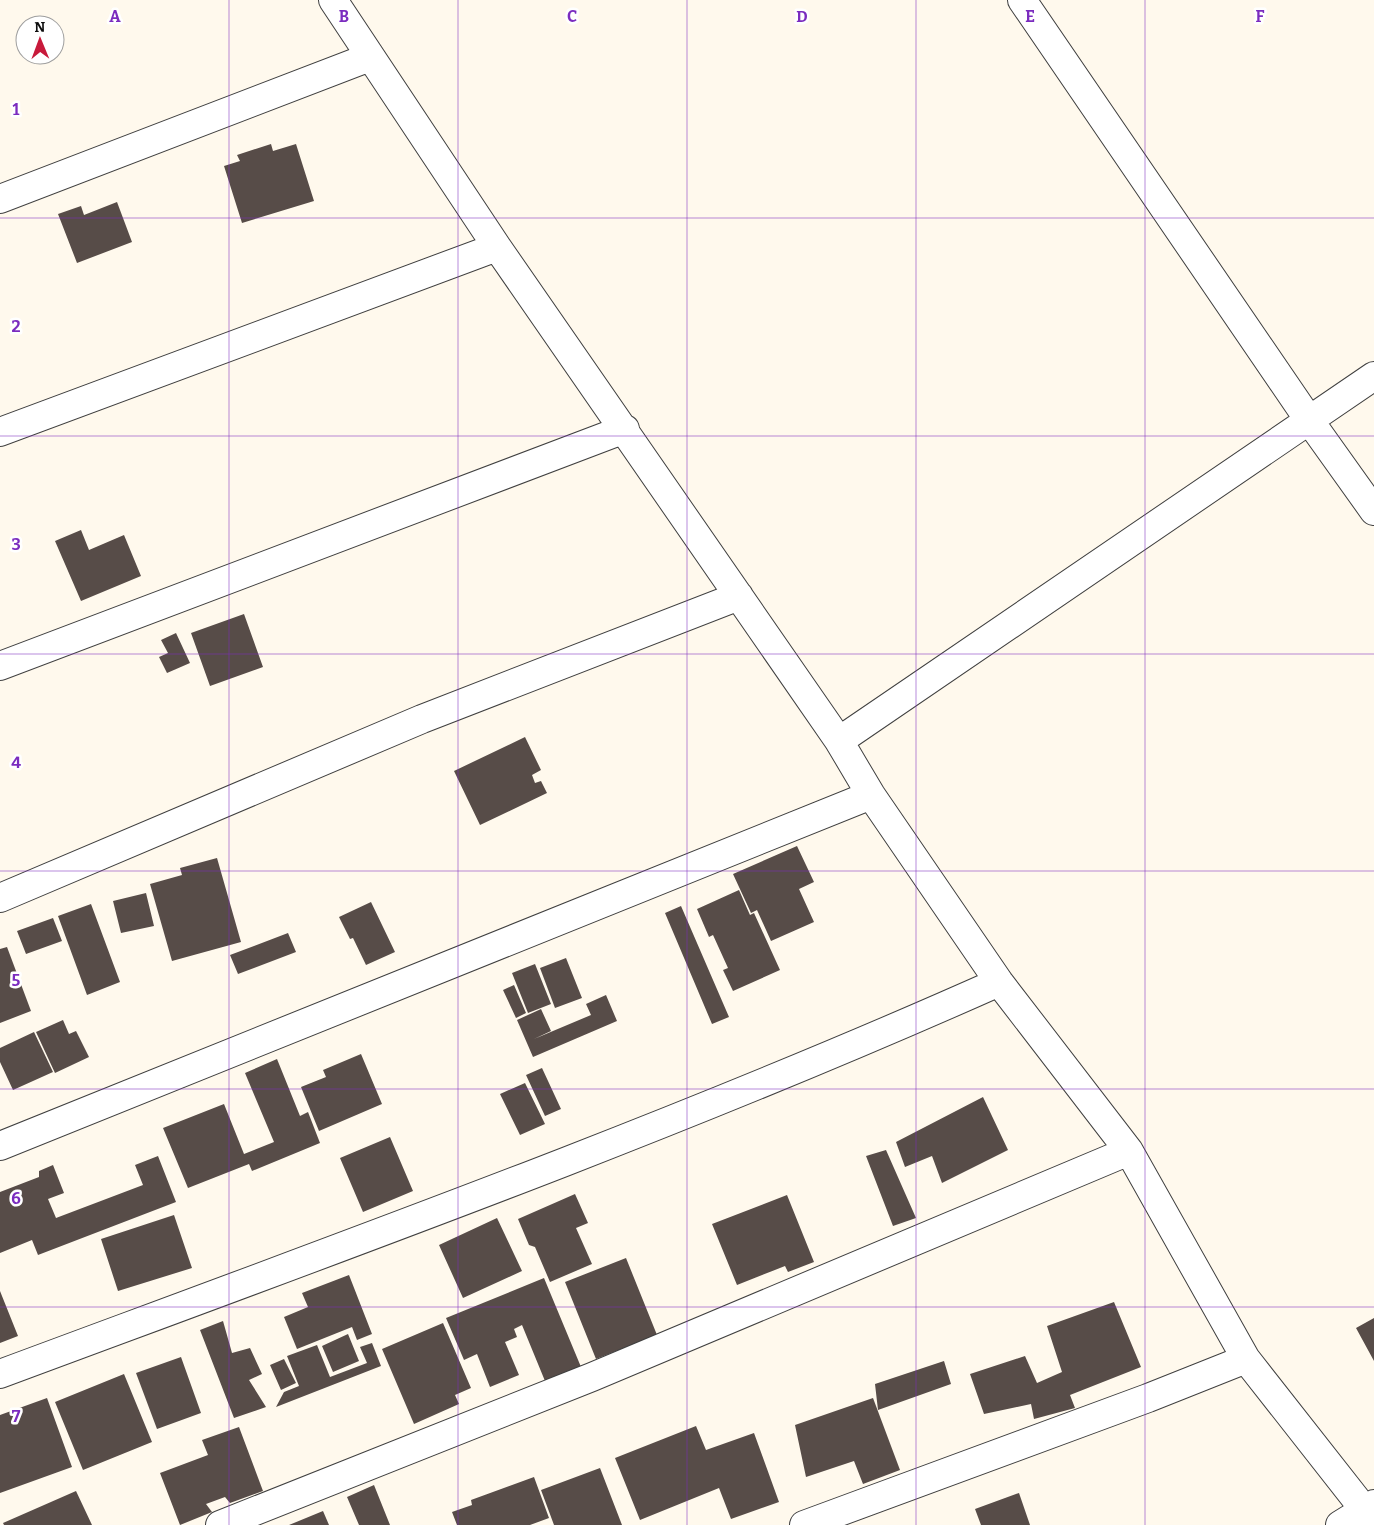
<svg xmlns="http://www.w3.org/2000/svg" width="1374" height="1525" viewBox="0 0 1374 1525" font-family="Bitter,serif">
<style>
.building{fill:#574c48}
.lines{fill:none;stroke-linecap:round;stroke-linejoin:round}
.minor-casing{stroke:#404040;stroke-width:30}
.minor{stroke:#fff;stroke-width:28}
.grid{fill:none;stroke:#7b2cbf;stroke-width:1;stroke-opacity:0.55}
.grid-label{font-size:16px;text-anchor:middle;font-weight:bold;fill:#7b2cbf;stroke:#fff;stroke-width:5;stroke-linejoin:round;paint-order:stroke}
</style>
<rect width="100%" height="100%" fill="#fff9ed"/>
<!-- building -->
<path class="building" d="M271,144l2,7 23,-7 18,57 -72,22 -18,-57 16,-5 -3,-6z
M117,202l15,40 -55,21 -19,-49 23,-8 3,9z
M81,530l8,20 35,-15 17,41 -60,25 -26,-60z
M244,614l19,53 -53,19 -19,-53z
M176,633l14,30 -23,10 -8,-16 9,-4 -7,-13z
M525,737l16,33 -9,5 3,8 6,-2 6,12 -67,32 -26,-54z
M797,846l17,36 -15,7 15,33 -43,19 -14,-31 -6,3 -18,-39z
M217,858l24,84 -69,19 -22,-77 32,-9 -2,-7z
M739,890l11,25 4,-2 26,57 -47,21 -10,-21 5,-2 -15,-33 -4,2 -12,-28z
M146,893l8,33 -33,7 -8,-32z
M371,902l24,50 -29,13 -13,-27 -3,1 -11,-22z
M91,904l29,78 -33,13 -29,-79z
M681,906l48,111 -17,7 -47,-111z
M53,918l9,23 -36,13 -9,-23z
M288,933l8,19 -58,22 -8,-19z
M7,947l24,64 -31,12v-74z
M566,958l16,40 -27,10 -15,-40z
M535,964l16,40 -23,9 -16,-40z
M514,985l12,28 -10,5 -13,-28z
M606,995l11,26 -84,36 -16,-37 24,-11 10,22 -17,8 57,-24 -5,-11z
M63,1020l6,14 7,-3 13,26 -34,16 -19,-41z
M34,1032l19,40 -40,18 -13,-28v-14z
M361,1054l21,50 -63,27 -18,-44 25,-10 -3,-7z
M277,1059l23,57 8,-4 12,31 -68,28 -3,-7 -61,24 -25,-60 61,-24 20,50 30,-12 -29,-69z
M542,1068l19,41 -16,7 -19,-41z
M525,1083l20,41 -25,11 -20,-41z
M983,1097l25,53 -66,33 -10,-27 -27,11 -9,-25z
M390,1137l23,54 -50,21 -23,-54z
M886,1150l30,68 -23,8 -27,-70z
M158,1156l18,46 -138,53 -6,-15 -32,13v-61l39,-15v-6l14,-6 11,28 -16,6 8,19 87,-33 -8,-20z
M575,1194l13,29 -12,5 16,36 -42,18 -15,-35 -6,-2 -11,-26z
M787,1195l27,67 -26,10 -3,-6 -48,19 -25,-61z
M174,1215l18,53 -74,23 -17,-52z
M497,1218l25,53 -59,27 -24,-53z
M626,1258l31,77 -61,24 -31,-77z
M349,1275l23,59 -15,6 -5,-13 -55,22 -13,-32 24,-10 -6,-14z
M544,1278l37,89 -36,14 -23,-56 -8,4 3,8 -12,5 14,33 -29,12 -13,-33 -13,6 -18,-42z
M0,1291l18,45 -18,7z
M1114,1302l27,65 -71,28 5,13 -41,11 -3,-15 -47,10 -14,-40 55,-18 12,27 25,-11 -15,-46z
M1374,1318v43l-18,-33z
M223,1321l9,32 18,-5 12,26 -13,6 17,27 -32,11 -34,-88z
M443,1323l28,65 -16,7 4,9 -45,20 -32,-75z
M348,1334l11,27 -26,11 -11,-26z
M372,1343l9,23 -105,41 8,-15 15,-6 -12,-30 30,-11 13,32 37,-14 -7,-16z
M181,1357l20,56 -44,16 -21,-56z
M284,1359l12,24 -15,7 -11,-25z
M944,1361l7,23 -73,26 -3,-26z
M124,1374l28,68 -69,28 -28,-68z
M47,1398l25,69 -72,26v-78z
M873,1398l27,72 -37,14 -9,-23 -48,16 -11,-52z
M696,1426l10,24 48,-17 25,69 -48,17 -12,-31 -79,32 -25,-62z
M239,1427l24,64 -33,12 -5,-6 -19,7 6,8 -32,13 -20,-52 48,-18 -6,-15z
M600,1468l22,57h-68l-13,-35z
M534,1477l15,41 -19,7h-73l-5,-13 20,-7 -1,-5z
M374,1485l16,40h-31l-12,-28z
M76,1491l16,34h-88l-1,-2z
M1019,1493l11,32h-49l-6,-16z
M323,1511l6,14h-40z"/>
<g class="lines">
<defs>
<path id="minor" d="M333,0l164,247 342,494 32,54 128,187 130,169 117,208 128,163
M1022,0l287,420 65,91
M0,199l370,-142
M0,432l497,-185
M0,666l625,-237
M839,741l535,-365
M0,898l422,-179 317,-123
M0,1146l871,-351
M0,1374c336,-125 672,-246 999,-392
M220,1525l372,-148 537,-226
M804,1525l344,-127 98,-39
M1340,1525l34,-21"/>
</defs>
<!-- minor casing -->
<use href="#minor" class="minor-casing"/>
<!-- minor -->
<use href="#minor" class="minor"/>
</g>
<!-- grid -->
<path class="grid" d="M229,0v1525M458,0v1525M687,0v1525M916,0v1525M1145,0v1525M0,218h1374M0,436h1374M0,654h1374M0,871h1374M0,1089h1374M0,1307h1374"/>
<g class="grid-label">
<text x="115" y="22">A</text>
<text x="344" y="22">B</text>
<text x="572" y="22">C</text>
<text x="802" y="22">D</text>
<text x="1030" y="22">E</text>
<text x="1260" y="22">F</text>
<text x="16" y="115">1</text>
<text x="16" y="332">2</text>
<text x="16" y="550">3</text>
<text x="16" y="768">4</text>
<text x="16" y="986">5</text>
<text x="16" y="1204">6</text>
<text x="16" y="1422">7</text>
</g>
<!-- north arrow -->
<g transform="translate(40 40) rotate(359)"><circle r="24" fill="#ffffff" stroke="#9e9e9e"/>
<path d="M0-4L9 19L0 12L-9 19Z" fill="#c81a3b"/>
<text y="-8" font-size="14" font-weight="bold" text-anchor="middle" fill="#0d0d0d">N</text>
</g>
</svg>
